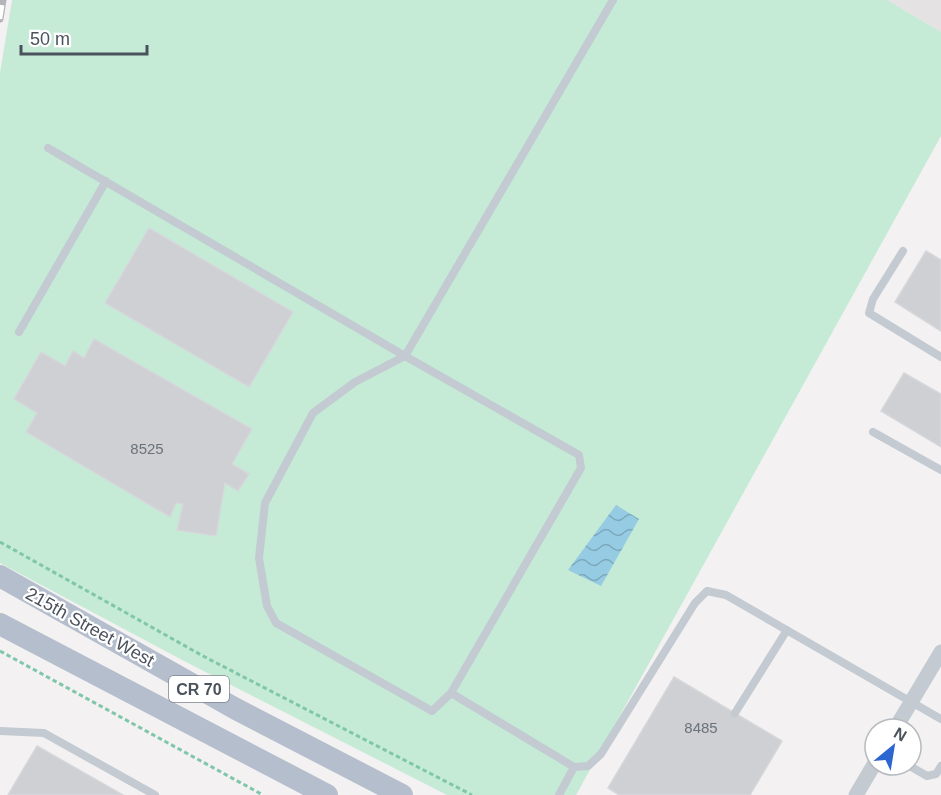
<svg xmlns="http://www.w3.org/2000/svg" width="941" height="795" viewBox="0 0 941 795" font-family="Helvetica,sans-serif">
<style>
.education{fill:#e4e2e2}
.garden{fill:#c5ebd7}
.water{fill:url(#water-waves)}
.building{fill:#ced0d4;stroke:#d5d7db;stroke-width:1.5}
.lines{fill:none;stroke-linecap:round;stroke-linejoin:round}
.path{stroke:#80c6aa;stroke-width:3;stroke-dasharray:4.5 3;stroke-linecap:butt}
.service{stroke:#c3cad1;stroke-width:8}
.minor{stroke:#c3cad1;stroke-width:15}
.primary{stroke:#b4becc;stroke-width:22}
.rail-casing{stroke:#b4b5ba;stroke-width:7}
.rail{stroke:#fff;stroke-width:4.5;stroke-dasharray:14;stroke-linecap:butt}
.labels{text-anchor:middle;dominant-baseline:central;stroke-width:4.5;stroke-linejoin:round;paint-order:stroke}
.number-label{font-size:15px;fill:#6b727a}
.shield{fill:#fff;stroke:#80868d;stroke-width:1.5}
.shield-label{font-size:16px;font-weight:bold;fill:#4a525c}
.street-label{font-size:18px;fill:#4a525c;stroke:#fff}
</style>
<defs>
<pattern id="water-waves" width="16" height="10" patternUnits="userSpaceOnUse" patternTransform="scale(1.5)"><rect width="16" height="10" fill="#96cce3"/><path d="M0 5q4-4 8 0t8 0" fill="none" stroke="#7ca8bb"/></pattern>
</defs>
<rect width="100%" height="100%" fill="#f3f1f1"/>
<!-- education -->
<path class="education" d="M887,0h54v32z"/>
<!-- garden -->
<path class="garden" d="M12,0h875l54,32v104l-365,659h-129l-261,-133 -186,-99v-490z"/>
<!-- water -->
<path class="water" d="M616,505l23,14 -38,67 -33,-16z"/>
<!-- building -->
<path class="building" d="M149,228l144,84 -44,75 -144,-84z
M926,251l15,9v71l-46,-29z
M94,339l158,90 -20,35 17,10 -11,17 -13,-8 -9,53 -39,-6 6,-26 -7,-1 -6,14 -144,-85 11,-19 -23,-14 27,-47 24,14 8,-15 11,7z
M904,373l37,21v53l-60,-36z
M674,677l108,64 -32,54h-131l-11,-7z
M37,746l86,49h-115z"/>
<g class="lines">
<!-- path -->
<path class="path" d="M0,542l203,114 269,139
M0,651l263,144"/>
<!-- service -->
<path class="service" d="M48,148l357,208 208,-356
M903,251l-30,48 -4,14 72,44
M19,332l87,-151
M405,356l174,99 2,13 -130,225 -19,18 -156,-88 -9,-17 -8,-48 6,-55 48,-90 42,-31z
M873,432l68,38
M451,693l123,74 -15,28
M735,713l52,-83
M0,731l44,2 111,62
M908,765l19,11 9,-2 5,-8
M574,767l14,-1 13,-12 94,-151 12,-12 19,4 215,124"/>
<!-- minor -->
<path class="minor" d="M895,729l46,-77
M856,795l19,-32"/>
<!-- primary -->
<path class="primary" d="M0,576l236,133 166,86
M0,624l327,171"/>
<defs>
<path id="rail" d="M0,19l3,-19"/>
</defs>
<!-- rail casing -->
<use href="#rail" class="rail-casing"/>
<!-- rail -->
<use href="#rail" class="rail"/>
</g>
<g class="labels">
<!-- number labels -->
<g class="number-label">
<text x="147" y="448">8525</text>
<text x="701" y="727">8485</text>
</g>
<!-- shield labels -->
<rect class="shield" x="169" y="676" width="60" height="26" rx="4.5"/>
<g class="shield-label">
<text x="199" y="689">CR 70</text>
</g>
<!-- street labels -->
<g class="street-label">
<text transform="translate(90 627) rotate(29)">215th Street West</text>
</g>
</g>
<!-- north arrow -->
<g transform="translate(893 747) rotate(30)"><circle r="28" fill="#ffffff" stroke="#b7babe" stroke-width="1.5"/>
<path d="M0-4.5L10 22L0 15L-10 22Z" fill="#2d65d1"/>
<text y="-9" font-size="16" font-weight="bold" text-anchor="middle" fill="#4a525c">N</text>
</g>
<!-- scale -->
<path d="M21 45v9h126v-9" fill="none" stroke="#4a525c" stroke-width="3"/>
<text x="30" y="45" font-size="18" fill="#4a525c" stroke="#ffffff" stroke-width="4.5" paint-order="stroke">50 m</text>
</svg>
